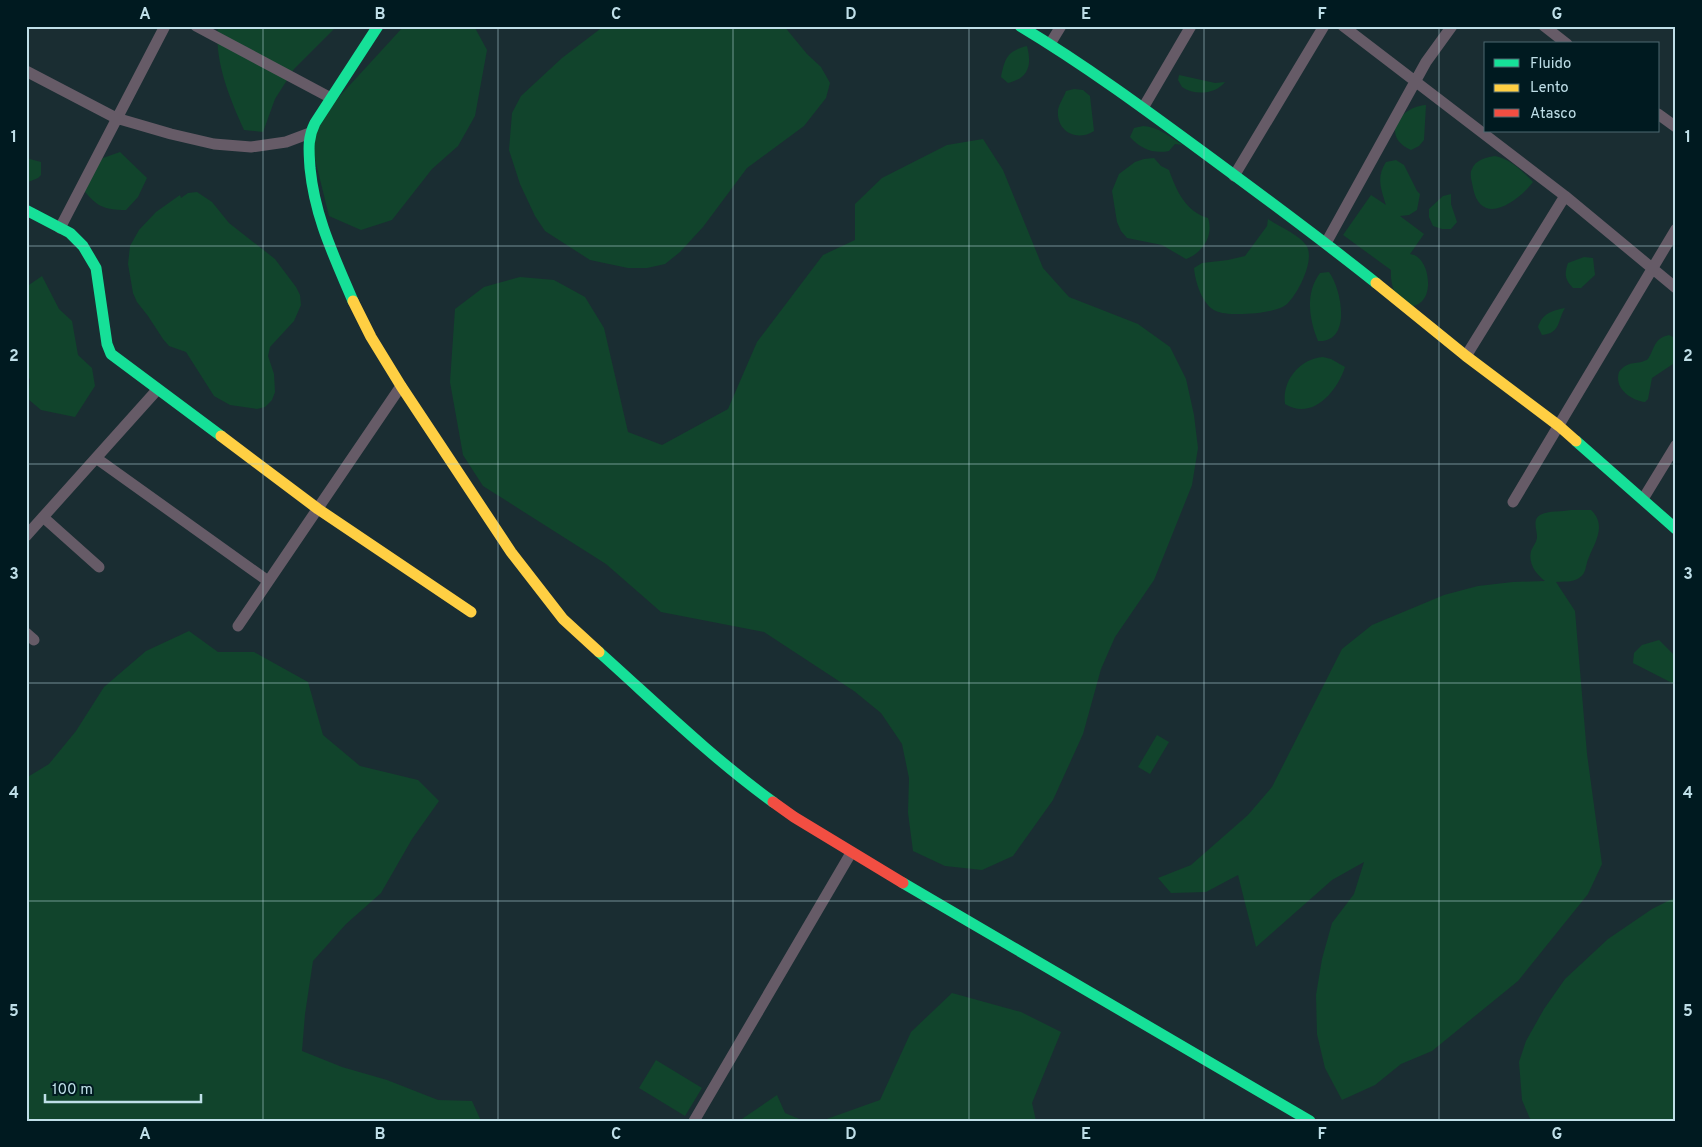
<svg xmlns="http://www.w3.org/2000/svg" width="1702" height="1147" viewBox="0 0 1702 1147" font-family="Overpass,sans-serif">
<style>
.green{fill:#11442c}
.lines{fill:none;stroke-linecap:round;stroke-linejoin:round}
.street{stroke:#665b67;stroke-width:11}
.fast{stroke:#16e098;stroke-width:11}
.slow{stroke:#ffcf43;stroke-width:11}
.jam{stroke:#f24e42;stroke-width:11}
.grid{fill:none;stroke:#bfdfe8;stroke-width:1;stroke-opacity:0.55}
.neatline{fill:none;stroke:#bfdfe8;stroke-width:2}
.grid-label{font-size:16px;text-anchor:middle;font-weight:bold;fill:#bfdfe8}
</style>
<rect width="100%" height="100%" fill="#1a2d32"/>
<!-- green -->
<path class="green" d="M218,26h119l-43,43 -19,30 -12,33 -19,-2c-14,-31 -30,-69 -26,-104z
M404,26h70l13,24 -12,66 -17,30 -26,23 -40,51 -31,10 -32,-14 -18,-73 15,-32z
M604,26h180l23,28 14,13 9,16 -4,15 -22,28 -57,42 -44,59 -23,25 -15,12 -18,4h-19l-38,-8 -45,-29 -10,-15 -15,-32 -11,-34 3,-37 9,-17 41,-38z
M1027,46c5,19 2,32 -19,37l-7,-6c4,-19 6,-26 26,-31z
M1179,75l36,8 10,-1c-9,12 -30,14 -43,5l-4,-7z
M1074,89l9,1 7,6 4,35c-17,11 -38,1 -36,-21 1,-6 6,-13 8,-19z
M1426,105l-2,35 -5,6 -8,4c-31,-14 -12,-43 15,-45z
M1143,126c16,1 27,11 40,19l-8,-1 -6,7c-16,3 -28,-2 -39,-14l4,-9z
M983,139l20,31 40,98 26,29 69,27 32,23 16,32 8,36 4,33 -6,37 -38,95 -39,57 -14,32 -18,65 -30,66 -40,56 -31,14 -37,-4 -32,-15 -5,-38 1,-35 -7,-34 -21,-31 -27,-22 -90,-59 -103,-20 -55,-48 -123,-78 -20,-31 -13,-73 5,-73 29,-22 36,-10 34,3 31,17 19,31 24,104 34,13 66,-36 29,-67 66,-87 32,-15v-36l27,-26 65,-33z
M120,152l27,26 -9,19 -12,13c-23,0 -30,-4 -44,-22l21,-30z
M1495,156c17,4 26,14 38,26 -15,20 -52,46 -60,6 -1,-6 -4,-14 -1,-19 3,-9 15,-12 23,-13z
M26,158l15,4v13l-3,3 -12,5z
M1154,158l7,8 8,4c7,20 17,42 39,48 6,17 -5,35 -22,41l-24,-14 -35,-7 -6,-7 -4,-9 -5,-31 7,-17 16,-12 9,-3z
M1396,160l8,5 13,26 3,3 -3,16 -8,5 -9,1 24,18 -14,20c18,2 23,35 13,46 -4,5 -9,6 -14,7 -14,-7 -19,-22 -18,-37l-48,-35 28,-40 15,10c-5,-16 -10,-28 0,-43z
M197,192l15,10 17,21 46,36 21,28 4,8 1,10 -7,16 -24,26 -2,9 6,18 1,18 -3,8 -7,7 -8,2 -27,-4 -16,-9 -28,-44 -17,-6 -6,-7 -15,-23 -11,-14 -4,-9 -5,-29 2,-18 9,-16 17,-18 24,-17 1,3 7,-5z
M1451,194v10l6,18 -6,7h-9l-9,-3 -4,-9v-8l14,-13z
M1268,219c10,7 31,16 38,26 10,14 -8,49 -19,59 -10,10 -59,13 -71,7 -14,-6 -21,-30 -22,-43l8,-5 26,-3 17,-4 22,-30z
M1584,257l9,1 2,17 -14,13h-8c-8,-8 -9,-14 -5,-25z
M1329,272c13,18 23,71 -11,69 -9,-22 -13,-48 2,-68z
M42,276l17,33 13,12 6,34 14,13 3,18 -20,31 -34,-7 -13,-11 2,-20 -4,-3v-89z
M1565,308c-8,13 -4,25 -23,27l-4,-8c5,-14 13,-16 27,-19z
M1669,335l4,2 3,8v17l-24,16 -4,21 -3,3c-15,-2 -31,-14 -26,-30 10,-13 18,-6 29,-13 7,-11 6,-21 21,-24z
M1323,357l8,2 14,8c-8,25 -33,54 -60,37 -3,-23 14,-45 38,-47z
M1571,510h20c16,15 4,32 -2,47 -4,8 -2,16 -10,21 -7,5 -16,3 -23,4l19,29 12,143 15,110 -14,30 -70,87 -86,70 -31,13 -26,21 -33,15 -17,-32 -8,-34 -1,-39 6,-36 10,-36 22,-29 10,-32 -32,18 -76,67 -18,-72 -32,17 -35,1 -13,-15 33,-13 57,-50 24,-28 70,-138 30,-24 72,-30 34,-9 35,-4 32,-1c-9,-7 -17,-17 -14,-30 2,-5 6,-9 6,-14 0,-8 -5,-17 3,-22 9,-5 22,-3 31,-5z
M189,631l29,21h36l54,30 15,53 37,31 58,14 21,21 -27,38 -31,54 -35,31 -33,37 -8,53 -3,37 40,16 45,13 51,20 34,1 9,20h-455v-343l23,-14 27,-33 28,-44 42,-36z
M1659,640l17,17v28l-43,-22 1,-10 8,-8z
M1157,735l12,7 -19,32 -12,-7z
M1676,897v224h-145l-9,-21 -3,-38 7,-21 18,-32 21,-30 43,-40 44,-30z
M952,993l69,19 40,20 -29,71 4,18h-215l59,-21 31,-68z
M656,1060l46,28 -17,28 -46,-28z
M777,1095l8,18 19,8h-65z"/>
<g class="lines">
<!-- street -->
<path class="street" d="M196,26l135,72
M1343,26l222,170 111,92
M1544,26l23,18
M1050,44l11,-18
M26,71l90,47 55,16 43,10 37,3 35,-5 24,-9
M1143,108l48,-82
M1658,114l18,13
M1234,176l90,-150
M60,228l105,-202
M1326,243l100,-181 26,-36
M1466,356l99,-160
M96,458l172,123
M1643,499l33,-54
M1513,502l163,-273
M43,517l56,50
M26,536l131,-146
M238,626l163,-240
M26,633l8,7
M694,1121l157,-268"/>
<!-- fast -->
<path class="fast" d="M1020,26c65,39 126,84 187,129 57,42 114,84 169,128
M26,210l44,23 13,13 13,22 11,76 4,10 110,82
M353,301c-19,-45 -38,-83 -43,-133 -1,-17 -3,-29 5,-45l63,-97
M1576,441l100,88
M599,652c57,51 112,105 174,150
M903,883l407,238"/>
<!-- slow -->
<path class="slow" d="M1376,283l90,73 93,70 17,15
M353,301l18,36 30,49 110,166 52,67 36,33
M221,436l97,73 153,103"/>
<!-- jam -->
<path class="jam" d="M773,802l21,15 109,66"/>
</g>
<!-- grid -->
<path class="grid" d="M263,26v1095M498,26v1095M733,26v1095M969,26v1095M1204,26v1095M1439,26v1095M26,246h1650M26,464h1650M26,683h1650M26,901h1650"/>
<!-- border -->
<rect width="1702" height="1147" fill="none" stroke="#001a20" stroke-width="55"/>
<!-- legend -->
<rect x="1484" y="42" width="175" height="90" fill="#001a20" stroke="#4c6970"/>
<rect x="1494" y="59" width="25" height="8" fill="#16e098" stroke="#4c6970"/>
<text x="1530" y="68" font-size="15" fill="#bfdfe8">Fluido</text>
<rect x="1494" y="84" width="25" height="8" fill="#ffcf43" stroke="#4c6970"/>
<text x="1530" y="92" font-size="15" fill="#bfdfe8">Lento</text>
<rect x="1494" y="109" width="25" height="8" fill="#f24e42" stroke="#4c6970"/>
<text x="1530" y="118" font-size="15" fill="#bfdfe8">Atasco</text>
<!-- scale -->
<path d="M45 1094v8h156v-8" fill="none" stroke="#bfdfe8" stroke-width="2.5"/>
<text x="52" y="1094" font-size="15" fill="#bfdfe8" stroke="#001a20" stroke-width="4" paint-order="stroke">100 m</text>
<rect x="28" y="28" width="1646" height="1092" class="neatline"/>
<g class="grid-label">
<text x="145" y="19">A</text>
<text x="380" y="19">B</text>
<text x="616" y="19">C</text>
<text x="851" y="19">D</text>
<text x="1086" y="19">E</text>
<text x="1322" y="19">F</text>
<text x="1557" y="19">G</text>
<text x="14" y="142">1</text>
<text x="1688" y="142">1</text>
<text x="14" y="361">2</text>
<text x="1688" y="361">2</text>
<text x="14" y="579">3</text>
<text x="1688" y="579">3</text>
<text x="14" y="798">4</text>
<text x="1688" y="798">4</text>
<text x="14" y="1016">5</text>
<text x="1688" y="1016">5</text>
<text x="145" y="1139">A</text>
<text x="380" y="1139">B</text>
<text x="616" y="1139">C</text>
<text x="851" y="1139">D</text>
<text x="1086" y="1139">E</text>
<text x="1322" y="1139">F</text>
<text x="1557" y="1139">G</text>
</g>
</svg>
